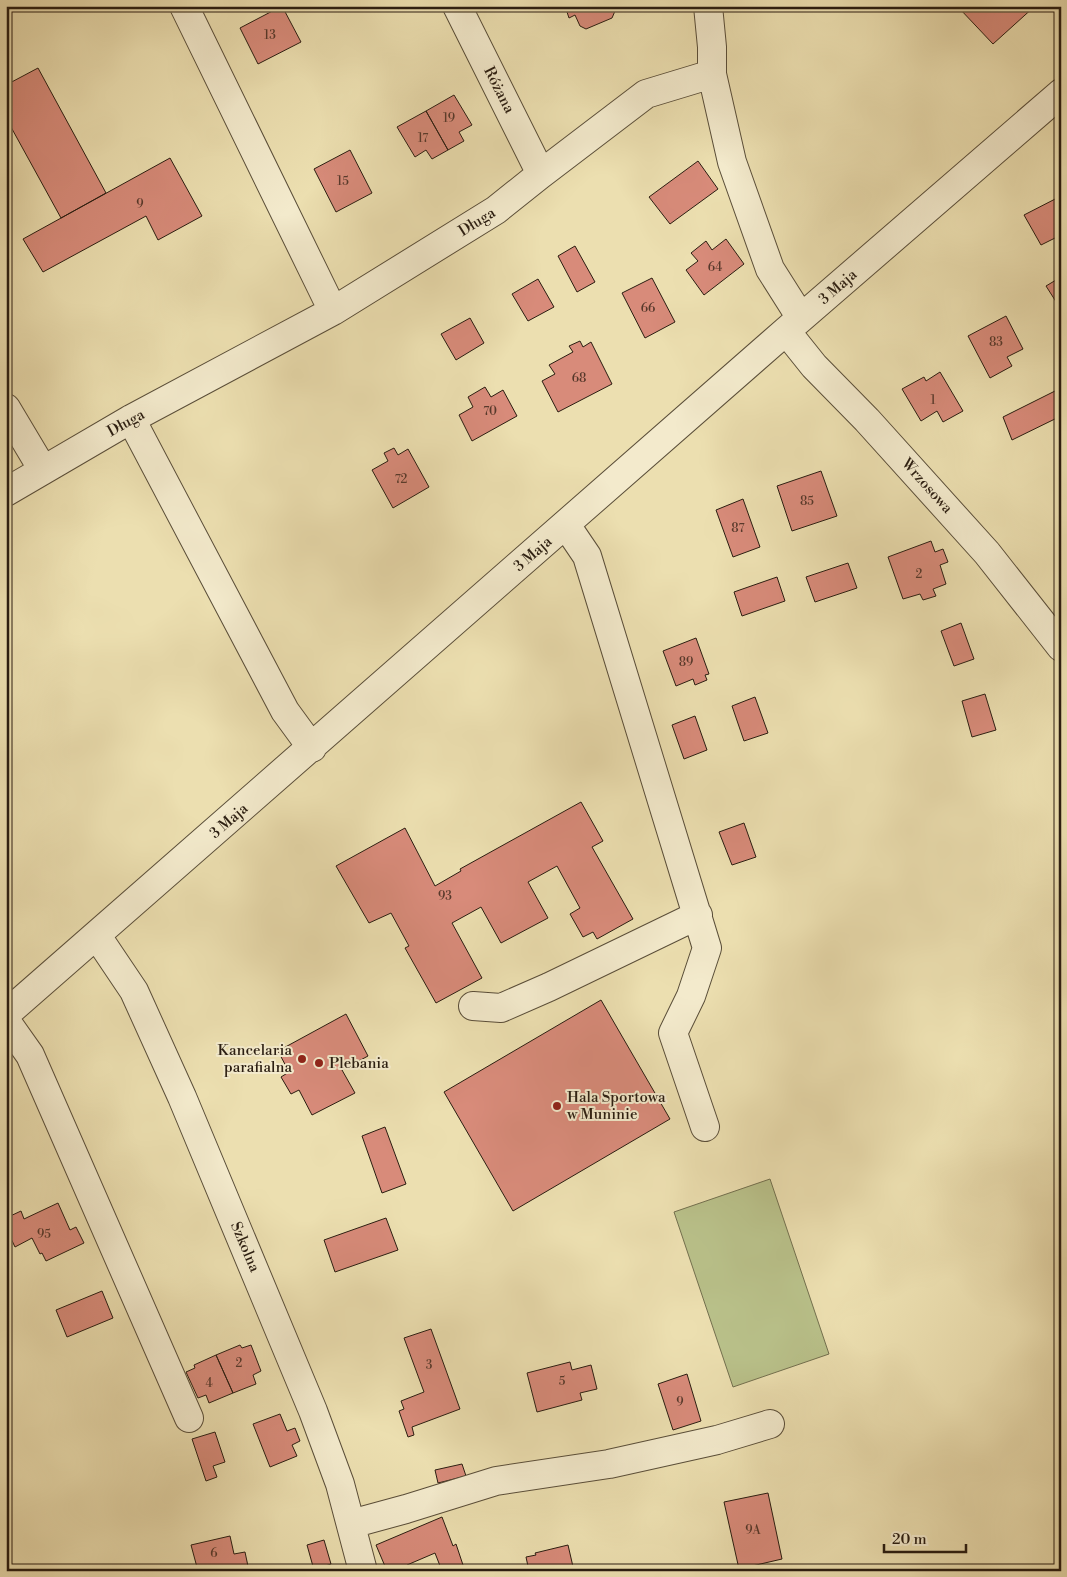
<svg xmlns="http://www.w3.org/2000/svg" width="1067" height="1577" viewBox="0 0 1067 1577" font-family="'Libre Bodoni',serif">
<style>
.green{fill:#b9c18a;stroke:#726f4e}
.building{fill:#d88b7a;stroke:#2a1d11}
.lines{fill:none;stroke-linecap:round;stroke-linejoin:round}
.minor-casing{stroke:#5a4e39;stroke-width:30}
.minor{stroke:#f3eacc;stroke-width:28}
.poi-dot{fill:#8f2418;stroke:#f3eacc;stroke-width:2}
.labels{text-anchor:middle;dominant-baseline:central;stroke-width:4;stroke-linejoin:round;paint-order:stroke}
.number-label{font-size:12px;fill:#56382b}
.street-label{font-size:15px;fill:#2a1d11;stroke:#f3eacc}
.poi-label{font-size:15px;fill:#2a1d11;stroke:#f3eacc;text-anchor:start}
</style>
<rect width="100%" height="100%" fill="#ecdfb0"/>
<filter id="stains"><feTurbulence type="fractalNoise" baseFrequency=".004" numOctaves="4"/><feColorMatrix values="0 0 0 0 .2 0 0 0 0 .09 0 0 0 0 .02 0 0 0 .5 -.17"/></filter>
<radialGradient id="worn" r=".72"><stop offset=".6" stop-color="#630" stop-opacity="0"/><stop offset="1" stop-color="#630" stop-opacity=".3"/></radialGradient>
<!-- green -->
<path class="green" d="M770,1179l59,175 -96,33 -59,-175z"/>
<!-- building -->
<path class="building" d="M282,6l19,36 -43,22 -18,-36z
M565,6h48l2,5 -3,7 -26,11 -6,-3 -5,-11 -6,3z
M961,6h74l-42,38 -34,-36z
M38,68l68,125 -45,25 -55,-100v-33z
M454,95l18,30 -13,7 5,9 -16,9 -22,-39z
M426,111l22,39 -16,9 -6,-9 -11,7 -18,-30z
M350,150l22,43 -36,19 -22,-43z
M170,158l32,58 -44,24 -12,-24 -103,56 -20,-33z
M698,161l20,28 -48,35 -21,-27z
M1061,196v48l-4,-7 -16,8 -17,-30z
M726,239l18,25 -40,31 -18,-25 12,-9 -7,-8 15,-12 6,9z
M575,246l20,36 -18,10 -19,-36z
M1061,277v30l-1,1 -14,-22z
M652,278l23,44 -30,16 -23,-45z
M538,279l16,28 -26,14 -16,-27z
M1006,316l17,33 -16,8 5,9 -22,12 -22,-42z
M470,318l14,25 -28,17 -15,-26z
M580,341l3,6 8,-5 21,42 -54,28 -16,-31 13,-7 -6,-9 24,-13 -4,-6z
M940,372l23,39 -20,11 -6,-11 -16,10 -19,-32 22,-12 2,4z
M485,387l6,10 12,-7 14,26 -45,25 -13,-26 14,-8 -5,-10z
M1061,388v28l-49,24 -9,-23z
M394,448l4,7 10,-6 21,38 -36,21 -21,-38 16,-9 -4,-8z
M821,471l16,45 -45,15 -15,-45z
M743,499l17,48 -27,10 -17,-47z
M931,541l4,11 8,-3 5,13 -8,3 6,19 -13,5 3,7 -13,4 -3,-6 -17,5 -15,-42z
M848,563l9,25 -42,14 -9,-25z
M777,577l8,24 -43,15 -8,-24z
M961,623l13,36 -20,7 -13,-35z
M696,638l13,36 -4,1 2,5 -12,5 -2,-6 -17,7 -13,-35z
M985,694l11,36 -24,7 -10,-36z
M755,697l13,36 -24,8 -12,-35z
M695,716l12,34 -23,9 -12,-34z
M581,802l22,39 -11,6 41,72 -36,20 -4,-7 -10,5 -13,-23 10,-6 -23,-42 -29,16 20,36 -47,25 -20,-36 -29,16 30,55 -46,25 -31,-55 4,-2 -18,-33 -22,10 -33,-57 69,-38 30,58 26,-15 -1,-2z
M744,823l12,34 -24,8 -13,-33z
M601,1000l69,119 -157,92 -69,-119z
M346,1014l22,42 -26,14 13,23 -43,22 -13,-25 -8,4 -10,-17 8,-5 -11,-21z
M385,1127l21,57 -24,9 -20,-57z
M58,1203l12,27 6,-3 8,16 -38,18 -4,-8 -2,1 -8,-16 -17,9 -9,-19v-10l15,-7 3,8z
M386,1218l12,32 -63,22 -11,-32z
M102,1291l11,27 -46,19 -11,-27z
M431,1329l29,80 -48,18 2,8 -6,2 -9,-26 5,-2 -3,-8 23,-9 -20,-54z
M240,1345l2,3 9,-3 10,26 -8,4 3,9 -23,9 -17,-38z
M216,1355l17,38 -24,10 -3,-8 -8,3 -12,-26 9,-4 -1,-3z
M570,1362l2,8 19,-5 6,24 -17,4 2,7 -45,12 -10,-39z
M687,1374l14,47 -28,9 -15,-46z
M280,1414l7,17 8,-3 5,13 -8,4 5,11 -27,11 -17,-43z
M215,1432l10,30 -12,4 4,11 -11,4 -14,-42z
M462,1464l4,12 -28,7 -3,-13z
M768,1493l14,66 -43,10 -15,-67z
M442,1517l11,29 3,-2 9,27h-23l-7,-18 -28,12 2,6h-22l-11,-26z
M230,1536l4,18 11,-2 4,19h-51l-7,-26z
M324,1540l7,24 -17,6 -7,-25z
M568,1545l6,26h-45l-3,-14 10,-2 -1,-2z"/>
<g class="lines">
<defs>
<path id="minor" d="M184,6l149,305
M457,6l84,168
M708,6l4,41v27
M786,331l28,35 53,54 120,133 74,94
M6,408l37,62
M131,419l154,292 27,37
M6,492l125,-73 202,-108 163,-101 45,-36 105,-80 66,-20 20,88 38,107 31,49
M566,525l21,31 120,392 -16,48 -18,37 32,94
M97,936l37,55 48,106 131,314 27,73 23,87
M473,1006l28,2 48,-21 149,-72
M6,1014l780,-683 275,-238
M6,1021l24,34 159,363
M351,1524l55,-15 90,-28 113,-17 108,-24 53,-16"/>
</defs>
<!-- minor casing -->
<use href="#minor" class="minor-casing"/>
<!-- minor -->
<use href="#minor" class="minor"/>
</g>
<!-- markers -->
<g class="poi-dot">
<circle cx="302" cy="1059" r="5"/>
<circle cx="319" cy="1063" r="5"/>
<circle cx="557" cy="1106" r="5"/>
</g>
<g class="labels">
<!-- number labels -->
<g class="number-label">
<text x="270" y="35">13</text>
<text x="449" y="118">19</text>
<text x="423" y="138">17</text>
<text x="343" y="181">15</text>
<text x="140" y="204">9</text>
<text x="715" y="267">64</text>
<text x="648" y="308">66</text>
<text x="996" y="342">83</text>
<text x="579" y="378">68</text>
<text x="933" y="400">1</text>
<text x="490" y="411">70</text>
<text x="401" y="479">72</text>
<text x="807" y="501">85</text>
<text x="738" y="528">87</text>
<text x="919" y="574">2</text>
<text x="686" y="662">89</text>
<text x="445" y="896">93</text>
<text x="44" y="1234">95</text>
<text x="239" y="1363">2</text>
<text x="429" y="1365">3</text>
<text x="562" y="1381">5</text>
<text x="209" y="1383">4</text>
<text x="680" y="1402">9</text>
<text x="753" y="1530">9A</text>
<text x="214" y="1553">6</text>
</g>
<!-- street labels -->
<g class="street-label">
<text transform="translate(499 90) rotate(63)">Różana</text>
<text transform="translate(477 222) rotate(-32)">Długa</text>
<text transform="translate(838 287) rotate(-41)">3 Maja</text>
<text transform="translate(126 423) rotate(-29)">Długa</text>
<text transform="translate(927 486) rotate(48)">Wrzosowa</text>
<text transform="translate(533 554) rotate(-41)">3 Maja</text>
<text transform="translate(229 821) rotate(-41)">3 Maja</text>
<text transform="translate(245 1247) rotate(67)">Szkolna</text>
</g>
<!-- poi labels -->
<g class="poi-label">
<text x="292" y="1050" text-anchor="end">Kancelaria<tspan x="292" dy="17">parafialna</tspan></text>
<text x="329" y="1063">Plebania</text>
<text x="567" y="1097">Hala Sportowa<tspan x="567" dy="17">w Muninie</tspan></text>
</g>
</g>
<!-- margin -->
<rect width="1067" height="1577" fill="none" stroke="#ecdfb0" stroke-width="25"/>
<rect x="8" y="8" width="1052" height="1562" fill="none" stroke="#2a1d11" stroke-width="2.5"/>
<rect x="12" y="12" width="1042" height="1552" fill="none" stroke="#2a1d11"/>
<!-- scale -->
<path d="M884 1544v8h82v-8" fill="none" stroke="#2a1d11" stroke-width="2.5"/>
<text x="892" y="1544" font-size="15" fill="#2a1d11" stroke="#f3eacc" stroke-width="4" paint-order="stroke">20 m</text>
<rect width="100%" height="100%" filter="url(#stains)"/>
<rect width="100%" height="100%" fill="url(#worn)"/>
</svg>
